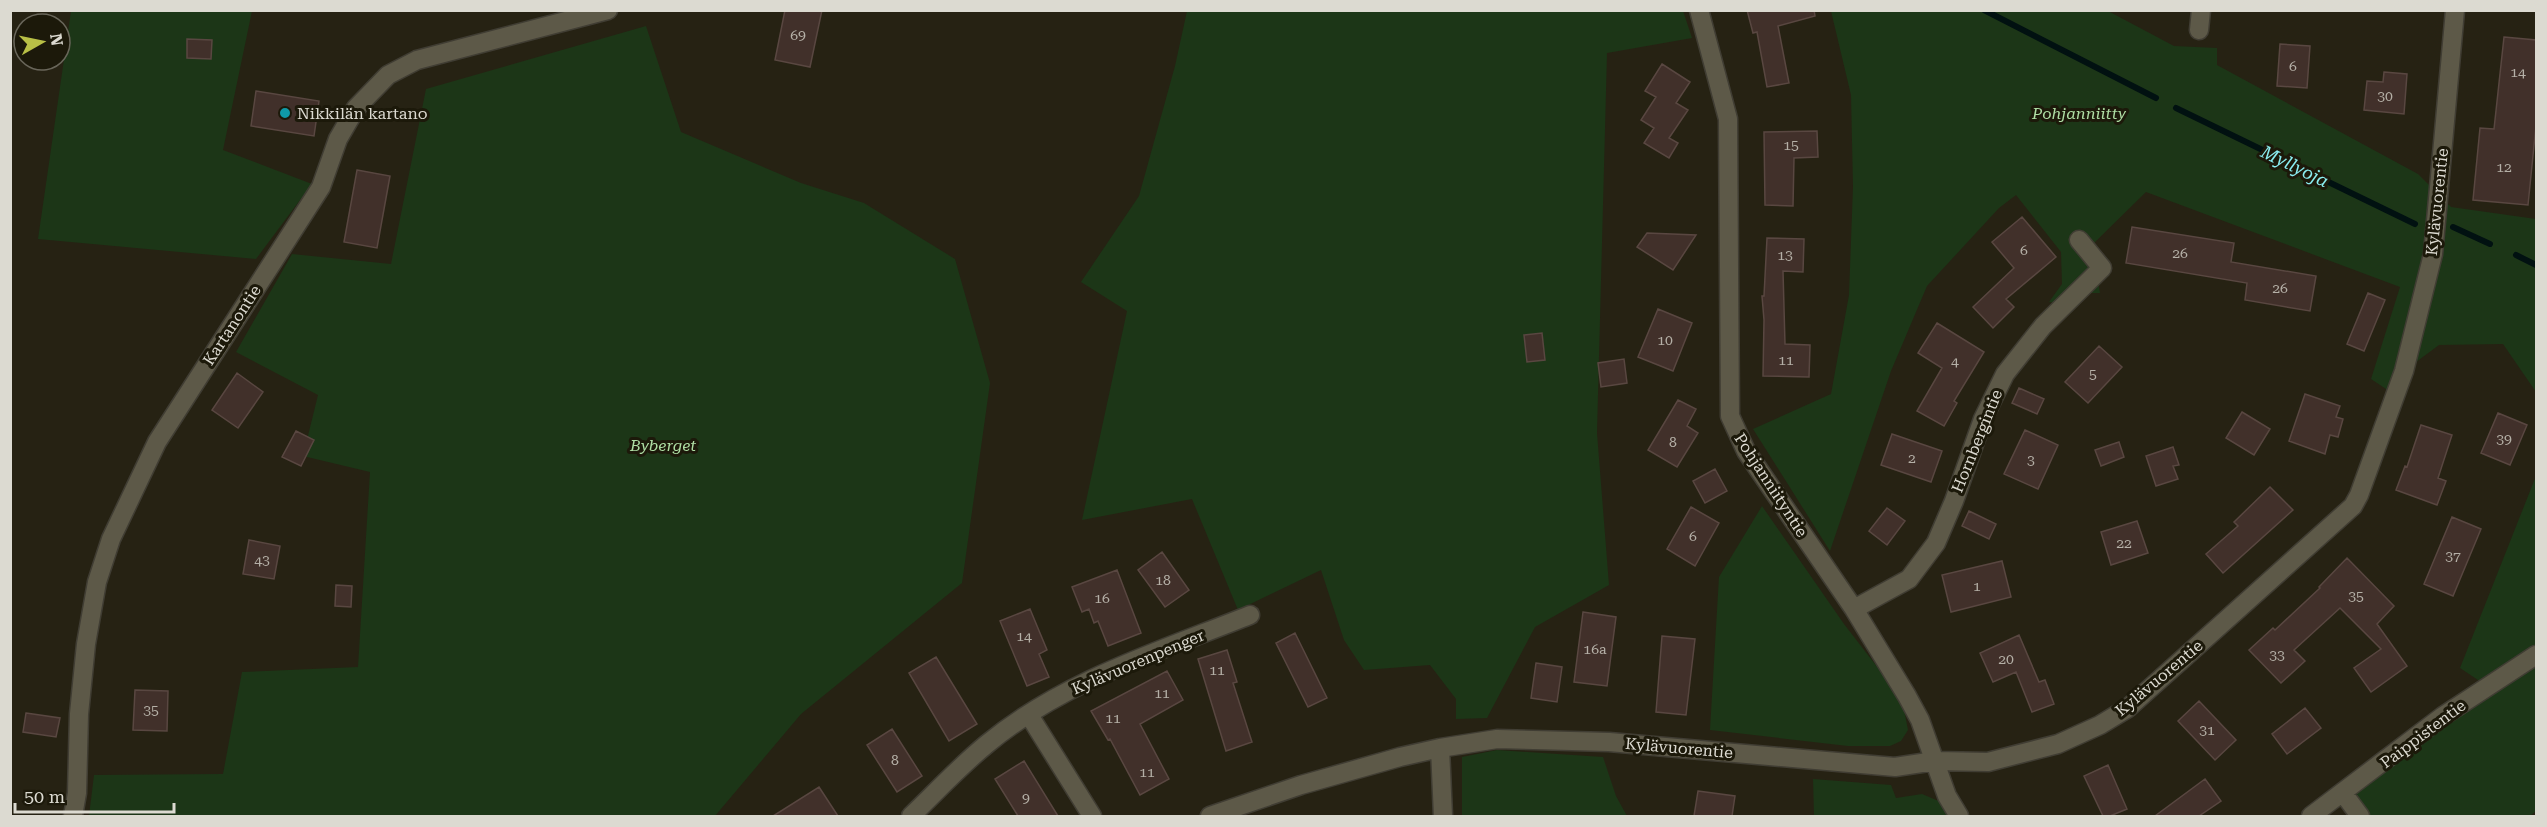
<svg xmlns="http://www.w3.org/2000/svg" width="2547" height="827" viewBox="0 0 2547 827" font-family="'Roboto Serif',serif">
<style>
.green{fill:#1c3617}
.lines{fill:none;stroke-linecap:round;stroke-linejoin:round}
.stream{stroke:#011111;stroke-width:6}
.building{fill:#41302a;stroke:#594741;stroke-width:1.5}
.minor-casing{stroke:#403d33;stroke-width:21}
.minor{stroke:#5d5948;stroke-width:18}
.culture-dot{fill:#0f9aa8;stroke:#1c190a;stroke-width:2}
.labels{text-anchor:middle;dominant-baseline:central;stroke-width:6;stroke-linejoin:round;paint-order:stroke}
.number-label{font-size:14px;fill:#b5b0a7}
.poi-label{font-size:16px;fill:#dcdad1;stroke:#1c190a;text-anchor:start}
.park-label{font-size:16px;font-style:italic;fill:#aedea4;stroke:#1c190a}
.street-label{font-size:16px;fill:#dcdad1;stroke:#1c190a}
.water-label{font-size:18px;font-style:italic;fill:#8aedf0;stroke:#1c190a}
</style>
<rect width="100%" height="100%" fill="#262213"/>
<!-- green -->
<path class="green" d="M71,11h181l-29,139 89,34 -56,75 -218,-20z
M1187,11h496l9,27 -85,15 -10,380 12,152 -74,42 -48,91 -31,1v-20l-26,-34 -66,5 -20,-30 -23,-70 -83,40 -46,-111 -110,21 45,-209 -46,-29 58,-86 36,-130z
M1831,11h277l66,35 43,2v17l201,109 33,33 85,12v173l-33,-48 -64,1 -35,26 -9,24 -24,-16 29,-92 -254,-95 -54,53 8,48h-10l-15,12 -26,-3 13,-18 -1,-32 -45,-57 -17,13 -72,78 -36,85 -61,180 -77,-122 78,-35 18,-99 4,-108 -2,-92z
M646,26l35,106 120,51 63,20 91,56 35,124 -28,200 -161,131 -86,102h-626l5,-41 129,-1 19,-102 116,-5 12,-195 -67,-16 15,-61 -82,-43 56,-98 99,10 35,-175z
M2536,476v335l-6,5h-169l-18,-23 144,-107 -27,-18z
M1762,506l82,118 58,75 6,31 -7,11 -11,5h-42l-138,-16 9,-153z
M1497,750l106,7 13,39 11,20h-165v-59z
M1813,779l78,6 5,13 26,-4 19,8 6,14h-133z"/>
<g class="lines">
<!-- stream -->
<path class="stream" d="M1984,10l172,88
M2176,108l239,116
M2453,227l37,17
M2516,255l20,10"/>
</g>
<!-- building -->
<path class="building" d="M785,10h37l-12,57 -35,-7z
M1747,10h67l1,6 -37,10 11,57 -22,4 -10,-55 -4,1z
M2504,37l32,3v86l-8,79 -55,-5 7,-72 14,1z
M187,39l25,1 -1,19 -24,-1z
M2280,44l30,2 -3,42 -30,-2z
M1662,64l28,18 -14,21 12,7 -19,28 9,5 -9,15 -25,-15 10,-15 -13,-8 15,-23 -11,-6z
M2384,72l23,2 -3,40 -40,-4 3,-29 16,1z
M256,91l63,10 -5,35 -63,-10z
M1817,131l1,26 -24,1 -1,48 -28,-1 -1,-73z
M357,170l33,6 -13,72 -33,-6z
M2022,217l34,40 -50,42 8,8 -21,21 -20,-21 41,-39 -22,-26z
M2132,227l102,16 -3,19 85,14 -6,35 -65,-11 2,-17 -121,-20z
M1647,233l49,2 -23,35 -36,-23z
M1767,238l37,1 -1,33 -20,-1 2,73 25,1 -1,32 -46,-1 1,-56 -2,-24h2z
M2368,293l17,7 -21,51 -17,-7z
M1658,309l34,14 -19,48 -35,-14z
M1937,323l47,29 -30,49 3,2 -13,23 -27,-15 25,-43 -24,-15z
M1542,333l3,27 -18,2 -3,-27z
M2099,346l23,21 -34,36 -23,-21z
M1624,359l3,24 -26,4 -3,-24z
M237,373l26,19 -25,36 -26,-18z
M2019,388l25,11 -7,15 -25,-11z
M2305,394l35,12 -4,11 7,2 -5,18 -8,-2 -5,19 -36,-13z
M1678,400l18,9 -9,17 11,7 -21,34 -29,-17z
M2242,412l28,17 -16,26 -28,-17z
M2498,413l29,12 -17,40 -29,-12z
M2421,425l31,10 -14,43 8,3 -9,24 -41,-15 9,-24 2,1z
M2025,430l33,15 -20,44 -34,-15z
M296,431l18,9 -13,26 -19,-9z
M1892,434l50,17 -11,31 -50,-17z
M2119,442l5,15 -23,9 -6,-16z
M2173,447l6,18 -6,1 5,13 -22,7 -10,-30z
M1715,469l12,22 -22,12 -12,-22z
M2270,487l23,23 -70,63 -17,-19 32,-28 -4,-4z
M1691,507l28,16 -24,43 -28,-17z
M1887,508l18,13 -18,24 -18,-14z
M1969,511l27,13 -7,15 -27,-13z
M2452,517l29,12 -28,67 -29,-12z
M2137,521l11,32 -37,12 -10,-33z
M249,540l31,6 -6,33 -31,-5z
M1162,552l27,38 -24,17 -27,-37z
M2347,558l47,48 -17,18 30,42 -36,26 -17,-24 27,-19 -41,-41 -46,42 11,11 -24,22 -32,-33 24,-22 2,2 45,-42 -1,-1z
M2002,561l9,36 -60,15 -9,-37z
M1117,570l24,63 -33,13 -10,-25 -4,2 -5,-14 -7,3 -10,-25z
M336,585l16,1 -1,21 -16,-1z
M1030,609l17,41 -8,4 10,23 -22,9 -27,-65z
M1583,612l33,5 -9,69 -33,-4z
M1295,633l32,65 -19,9 -32,-64z
M2019,635l20,47 6,-2 9,24 -22,8 -16,-40 -23,10 -13,-29z
M1662,636l33,3 -9,76 -30,-3z
M1227,650l10,32 -4,1 19,59 -26,9 -28,-92z
M936,657l41,67 -28,17 -40,-68z
M1536,663l26,4 -5,35 -26,-4z
M1167,671l16,29 -43,24 29,55 -29,16 -30,-56 -2,1 -17,-29z
M135,690l33,1 -1,40 -34,-1z
M2199,701l37,39 -21,20 -37,-39z
M2305,708l16,20 -34,26 -15,-20z
M26,713l34,5 -4,19 -33,-5z
M892,729l30,47 -25,16 -30,-47z
M1024,761l34,55h-40l-23,-37z
M2108,765l19,44 -17,7h-7l-19,-40z
M2205,779l16,22 -22,15h-44z
M819,787l19,29h-65z
M1698,791l37,5 -3,20h-38z"/>
<g class="lines">
<defs>
<path id="minor" d="M1699,10l29,109 2,297 16,35 108,158 53,87 13,24 27,76 12,20
M2199,30l2,-20
M1854,609l55,-30 27,-36 18,-42 29,-82 22,-45 38,-48 59,-58 -23,-28
M1029,715l63,101
M1440,748l3,68
M2343,793l17,23
M73,816l4,-23 2,-79 7,-70 11,-62 14,-43 46,-97 164,-255 17,-48 18,-31 32,-33 29,-15 191,-50
M911,816c25,-24 49,-50 76,-72 76,-63 173,-93 263,-129
M1210,816l91,-31 99,-28 40,-9 57,-9 112,3 286,25 40,-6 53,1 70,-18 42,-19 28,-17 225,-202 6,-11 45,-124 29,-117 22,-244
M2311,816l132,-100 93,-61"/>
</defs>
<!-- minor casing -->
<use href="#minor" class="minor-casing"/>
<!-- minor -->
<use href="#minor" class="minor"/>
</g>
<!-- markers -->
<circle class="culture-dot" cx="285" cy="113" r="6"/>
<g class="labels">
<!-- number labels -->
<g class="number-label">
<text x="798" y="35">69</text>
<text x="2293" y="66">6</text>
<text x="2518" y="72">14</text>
<text x="2385" y="96">30</text>
<text x="1791" y="145">15</text>
<text x="2504" y="167">12</text>
<text x="2024" y="250">6</text>
<text x="2180" y="253">26</text>
<text x="1785" y="255">13</text>
<text x="2280" y="288">26</text>
<text x="1665" y="340">10</text>
<text x="1786" y="360">11</text>
<text x="1955" y="361">4</text>
<text x="2093" y="374">5</text>
<text x="2504" y="439">39</text>
<text x="1673" y="442">8</text>
<text x="1912" y="458">2</text>
<text x="2031" y="460">3</text>
<text x="1693" y="536">6</text>
<text x="2124" y="543">22</text>
<text x="2453" y="556">37</text>
<text x="262" y="560">43</text>
<text x="1163" y="580">18</text>
<text x="1977" y="586">1</text>
<text x="2356" y="596">35</text>
<text x="1102" y="598">16</text>
<text x="1024" y="636">14</text>
<text x="1595" y="649">16a</text>
<text x="2277" y="655">33</text>
<text x="2006" y="659">20</text>
<text x="1217" y="670">11</text>
<text x="1162" y="693">11</text>
<text x="151" y="710">35</text>
<text x="1113" y="718">11</text>
<text x="2207" y="730">31</text>
<text x="895" y="760">8</text>
<text x="1147" y="772">11</text>
<text x="1026" y="798">9</text>
</g>
<!-- poi labels -->
<g class="poi-label">
<text x="297" y="113">Nikkilän kartano</text>
</g>
<!-- park labels -->
<g class="park-label">
<text x="2079" y="113">Pohjanniitty</text>
<text x="663" y="445">Byberget</text>
</g>
<!-- street labels -->
<g class="street-label">
<text transform="translate(2437 202) rotate(-84)">Kylävuorentie</text>
<text transform="translate(232 325) rotate(-57)">Kartanontie</text>
<text transform="translate(1977 441) rotate(-68)">Hornbergintie</text>
<text transform="translate(1771 485) rotate(57)">Pohjanniityntie</text>
<text transform="translate(1138 662) rotate(-23)">Kylävuorenpenger</text>
<text transform="translate(2159 678) rotate(-40)">Kylävuorentie</text>
<text transform="translate(2423 734) rotate(-37)">Paippistentie</text>
<text transform="translate(1679 748) rotate(5)">Kylävuorentie</text>
</g>
<!-- water labels -->
<g class="water-label">
<text transform="translate(2295 166) rotate(26)">Myllyoja</text>
</g>
</g>
<!-- border -->
<rect width="2547" height="827" fill="none" stroke="#dcdad1" stroke-width="24"/>
<!-- north arrow -->
<g transform="translate(42 42) rotate(81)"><circle r="28" fill="#1c190a" stroke="#69665a" stroke-width="1.5"/>
<path d="M0-4.5L10 22L0 15L-10 22Z" fill="#b9c046"/>
<text y="-9" font-size="16" font-weight="bold" text-anchor="middle" fill="#dcdad1">N</text>
</g>
<!-- scale -->
<path d="M15 803v9h159v-9" fill="none" stroke="#dcdad1" stroke-width="3"/>
<text x="24" y="803" font-size="18" fill="#dcdad1" stroke="#1c190a" stroke-width="4.5" paint-order="stroke">50 m</text>
</svg>
